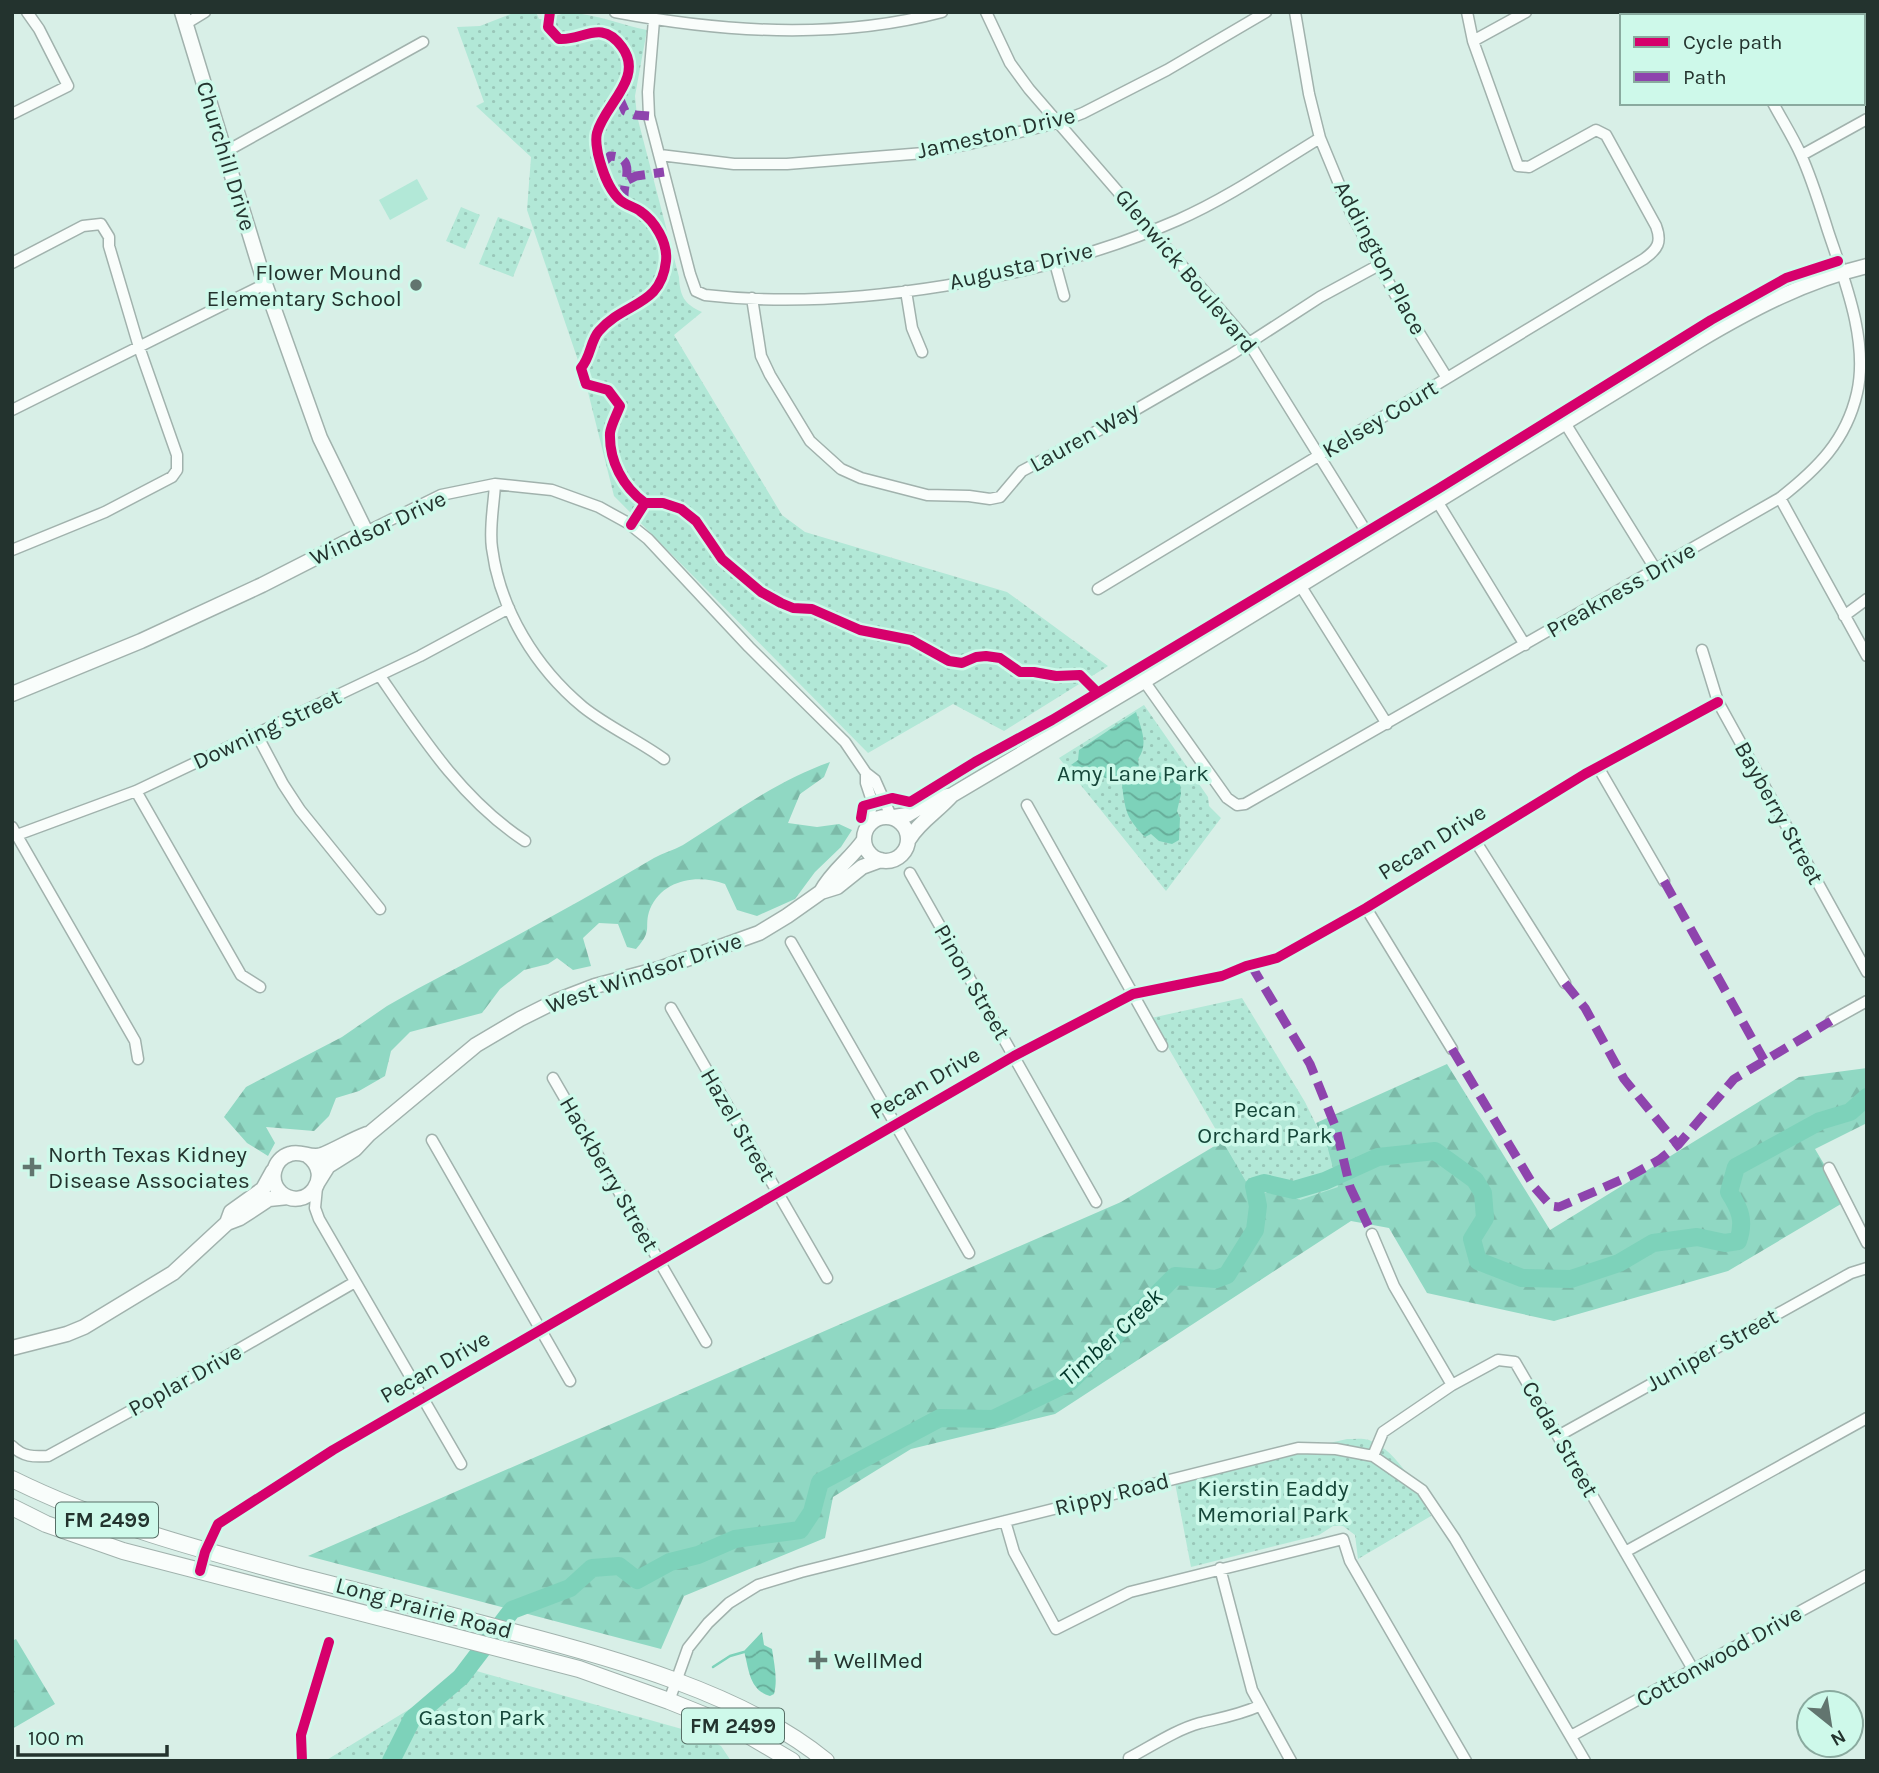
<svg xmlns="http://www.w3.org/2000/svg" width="1879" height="1773" viewBox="0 0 1879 1773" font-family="Karla,sans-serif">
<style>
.grass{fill:#b2e8d7}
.forest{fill:url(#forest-firs)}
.park{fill:url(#park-dots)}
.water{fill:url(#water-waves)}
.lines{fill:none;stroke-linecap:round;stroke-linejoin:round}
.stream{stroke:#7dd2ba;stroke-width:2.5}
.river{stroke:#7dd2ba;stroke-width:18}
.street-casing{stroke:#a1b2ad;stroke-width:13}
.secondary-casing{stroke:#a1b2ad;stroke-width:17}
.primary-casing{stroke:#a1b2ad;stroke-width:18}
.street{stroke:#f9fdfb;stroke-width:10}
.secondary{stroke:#f9fdfb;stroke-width:14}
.primary{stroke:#f9fdfb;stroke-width:16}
.quiet{stroke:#8e44ad;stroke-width:9;stroke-dasharray:18 9;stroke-linecap:butt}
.cycleway-casing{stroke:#cef9ea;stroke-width:15}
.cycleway{stroke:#d6006c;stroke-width:10}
.poi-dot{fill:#62756f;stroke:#cef9ea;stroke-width:2.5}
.labels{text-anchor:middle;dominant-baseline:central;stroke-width:7;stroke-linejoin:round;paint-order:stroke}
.shield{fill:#cef9ea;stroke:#566e66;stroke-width:2}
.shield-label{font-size:21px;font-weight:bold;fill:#23332e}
.street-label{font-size:23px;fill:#23332e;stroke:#cef9ea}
.poi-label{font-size:23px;fill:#23332e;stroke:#cef9ea;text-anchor:start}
.park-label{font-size:23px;fill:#154639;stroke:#cef9ea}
.water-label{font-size:24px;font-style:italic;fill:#003629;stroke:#cef9ea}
</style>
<defs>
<pattern id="forest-firs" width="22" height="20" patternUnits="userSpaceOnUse" patternTransform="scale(1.75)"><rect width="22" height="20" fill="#90d8c3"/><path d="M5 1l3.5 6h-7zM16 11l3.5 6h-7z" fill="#7cbaa8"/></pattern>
<pattern id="park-dots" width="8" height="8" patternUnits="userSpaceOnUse" patternTransform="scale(1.75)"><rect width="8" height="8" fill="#b2e8d7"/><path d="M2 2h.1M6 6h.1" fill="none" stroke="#99c7b9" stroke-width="1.8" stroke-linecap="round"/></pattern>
<pattern id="water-waves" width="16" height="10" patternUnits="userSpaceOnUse" patternTransform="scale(1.75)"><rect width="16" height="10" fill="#7dd2ba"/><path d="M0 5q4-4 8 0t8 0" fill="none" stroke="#66ab98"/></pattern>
</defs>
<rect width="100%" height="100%" fill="#d8efe7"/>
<!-- grass -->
<path class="grass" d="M417,179l11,20 -38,21 -11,-20z"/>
<!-- forest -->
<path class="forest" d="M830,762l-6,15 -24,17 -12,29 29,4 22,-3 13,6 -11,17 -26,25 -20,27 -38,17 -20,-6 -12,-26c-27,-10 -62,-5 -75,25 -7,19 4,20 -14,40l-9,-2 -9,-23 -19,-1 -16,15 8,28 -18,4 -16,-12 -9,6 -24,6 -24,19 -18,24 -72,19 -19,19 -6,25 -26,15 -23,7 -7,18 -15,15 -48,-4 9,16 -7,13 -21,-13 -23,-26 22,-30 96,-50 45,-31 30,-17c80,-42 159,-85 237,-131 9,-5 20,-8 29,-13 48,-30 93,-64 147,-83z
M1447,1064l103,166 249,-153 68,-9v55l-52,26 31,52 -118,70 -174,50 -127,-28 -38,-65 -38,-7 -296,193 -144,35 -78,48 -8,41 -141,58 -23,53 -353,-93 813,-354 102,-61 32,55c17,-7 29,-3 45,4l28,-51 -12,-26z
M16,1639l39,65 -43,25v-88z"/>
<!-- park -->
<path class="park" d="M516,12h20l3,7c12,1 20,-7 32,-6 25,1 51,12 76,17l-12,66 2,20 42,161c1,19 5,27 23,35l-28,23 108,180 23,17 202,60 101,74 -104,65 -51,-27 -85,49 -254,-257 -28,-112 -59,-174 4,-53 -55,-51 8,-4 -27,-75 23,-1z
M461,207l19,8 -15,34 -19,-8z
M498,217l34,13 -19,47 -34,-13z
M1144,705l64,92 1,9 12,12 -55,73 -107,-133z
M1242,998l63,104 23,47 10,38 -38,13 -18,-8h-17l-10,5 -104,-179z
M1347,1439c7,0 16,-1 22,1 32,13 46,49 62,76l-73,43 -3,-24 -12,-9h-10l-14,9 -128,32 -16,-84 93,-26z
M473,1670l223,63 25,13 10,15h-406z"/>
<!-- water -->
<path class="water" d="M1136,712c5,16 13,32 2,47l1,9 9,5 23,-1 9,12 1,10 -4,17 3,7 -1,22 -7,4 -13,-3 -8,-7 -6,3c-19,-19 -20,-27 -23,-53l-51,-19 7,-5 1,-10z
M762,1632l2,13 8,4c2,14 6,31 2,45l-4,2c-21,-6 -21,-27 -26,-45z"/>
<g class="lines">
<!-- stream -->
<path class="stream" d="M713,1667l17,-11 14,-4"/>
<!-- river -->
<path class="river" d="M391,1761l21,-42 49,-42 51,-67 58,-22 22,-20 27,-2 18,14 33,-18 28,-7 37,-16 65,-9 12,-18 8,-30 120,-64 53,1 77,-37 105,-106 41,3 11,-4 28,-45 3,-24 -4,-20 10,-3 30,7 31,-9 53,-24 57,-6 40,29 8,13 2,25 -13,21 6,22 44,17 49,1 48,-16 34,-20 44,-6 28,6 13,-2c7,-20 2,-32 -9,-49l7,-25 84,-46 30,-9 17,-15"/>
<defs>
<path id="street" d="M615,12c105,20 222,28 327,0
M986,12l24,51 19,26 220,254 123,198
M1295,12l14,82 11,44 31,75 44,81 52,84
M1722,12l2,4
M1765,16l6,-4
M654,20l-6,72 1,24 41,158 6,17 9,4c143,17 341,-17 473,-75 50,-22 96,-54 142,-82
M187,23l18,-11
M1473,41l53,-29
M12,114l56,-28 -29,-57 -12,-17
M225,152l198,-110
M660,155l74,9h53l137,-11 45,-9 88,-21 26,-10 84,-43 99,-58
M1802,155l65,-36
M12,263l71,-37 18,-2 8,13v9l30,101 38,108v15l-5,7 -67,35 -93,38
M1055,263l9,33
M906,291l6,37 10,24
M752,298l9,58 9,19 40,66 31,28 20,9 66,17 42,1 21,3 10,-2 22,-26 94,-50 116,-67 88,-57 59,-32
M12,410l253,-126
M1565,423l91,147
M495,484c-1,20 -6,44 -3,64 8,62 44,120 91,159 25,20 55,33 81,52
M1780,498l87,158
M1437,501l88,144
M366,532l75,-37 54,-11 57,6 47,17 29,16 20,16 101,108 96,95 21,31
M1300,585l87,139
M1098,589l546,-330c14,-10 18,-17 12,-33l-50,-91 -10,-5 -67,37 -11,-1 -45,-125 -6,-29
M1844,616l23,-17
M1702,650l16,52 149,270
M380,676c41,60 82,124 145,165
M1144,681l83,117 10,7 8,-1 535,-306c37,-29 66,-57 77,-105 12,-52 -13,-114 -29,-162 -8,-25 -16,-52 -27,-76 -8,-18 -19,-35 -28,-52
M257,735l26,49 17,26 80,99
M1598,767l66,114
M136,791l105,184 19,12
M1027,805l135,241
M869,825l3,-24 -6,-18v-10l9,7 16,36
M12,827l123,214 3,18
M17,835l119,-44 284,-135 89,-48
M1476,842l89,141
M910,873l186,329
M1366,908l86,141
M791,942l178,311
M671,1008l156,270
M1831,1021l36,-20
M553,1078l153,264
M432,1140l138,241
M1829,1168l38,75
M317,1187l-2,21 4,11 142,245
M1372,1234l22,52 58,99
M1558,1436l293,-163 16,-5
M12,1446c11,11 22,11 36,10l110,-60 197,-114
M1373,1456l10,-24 69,-47 46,-25 17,2 179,309
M1005,1521l9,31 42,77 74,-37 213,-53 7,22 116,200
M1625,1552l242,-134
M1220,1568l32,122 39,71
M200,1571l5,-19 13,-28 115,-74 681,-394 119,-62 89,-18 24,-10 31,-8 89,-50 219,-134 133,-72
M669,1701l19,-53 20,-25 21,-20 29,-18 43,-13 497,-124 38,1 37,7 49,34 33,49 130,222
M1571,1736l296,-161
M1131,1761l-2,-3c23,-12 46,-28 71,-35 21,-5 39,-8 59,-17"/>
<path id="secondary" d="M12,694l129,-53 121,-56 104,-53 -46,-94 -55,-154 -83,-272
M864 839a22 22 0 1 1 44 0a22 22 0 1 1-44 0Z
M894,817l13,-2 26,-16 19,-4
M909,839c11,-18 29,-28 43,-44l192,-114 554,-340c54,-32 107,-60 169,-75
M821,892c11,-21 30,-33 43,-52
M307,1155c29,21 -2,58 -26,38 -13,-12 -8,-34 9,-39 11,-4 20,5 32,1 15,-6 29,-15 45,-21
M318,1182l10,-16 27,-17 14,-15 107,-89 44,-26 36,-18 39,-15 64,-17 100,-36 28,-17 34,-24 16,-5 25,-20 19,-7
M227,1223l4,-11 32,-23 10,-18
M12,1348l55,-14 17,-7 89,-54 54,-50 13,-5 29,-19 19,-2"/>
<path id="primary" d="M12,1479c91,45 189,71 286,97 71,18 141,36 211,55 101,26 236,63 317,130
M12,1507l34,17 77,27 456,118 90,32 67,27 56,33"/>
</defs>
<!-- street casing -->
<use href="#street" class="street-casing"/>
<!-- secondary casing -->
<use href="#secondary" class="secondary-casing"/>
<!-- primary casing -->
<use href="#primary" class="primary-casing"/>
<!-- street -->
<use href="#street" class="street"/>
<!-- secondary -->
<use href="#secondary" class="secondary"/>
<!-- primary -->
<use href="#primary" class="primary"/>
<!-- quiet -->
<path class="quiet" d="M618,95l7,16 10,4 14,1
M601,165l9,-9c31,1 9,31 15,47
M628,180l8,-4 28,-4
M1664,881l100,179
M1251,965l59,99 26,64 14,59 22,47
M1565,983l20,25 39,71 54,66
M1452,1049l83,139 16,18 8,1 71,-31 29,-16 19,-15 56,-66 97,-58"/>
<defs>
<path id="cycleway" d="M550,12l-2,15 11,12c24,2 42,-21 63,8 23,31 -18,58 -25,86 -2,8 0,14 1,21 4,16 9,32 20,44 6,7 15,8 22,13 15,10 28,32 26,50 -5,46 -41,40 -67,70 -9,10 -8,26 -18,37l5,16 22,6 12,16c-3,8 -9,19 -10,27 -1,28 13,54 35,70
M631,525l14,-22h18l18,6 15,12 26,38 39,33 20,11 12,5 19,1 48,21 51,10 38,21 13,2 14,-6 10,-1 14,2 20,14h14l22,4 24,-1 17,17
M861,818l2,-12 29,-8 18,4 65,-40 77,-42 386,-231 273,-169 75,-42 52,-17
M200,1571l5,-19 13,-28 115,-74 681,-394 119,-62 89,-18 24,-10 31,-8 89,-50 219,-134 133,-72
M302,1761l-1,-26 28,-93"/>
</defs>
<!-- cycleway casing -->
<use href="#cycleway" class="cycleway-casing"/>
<!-- cycleway -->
<use href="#cycleway" class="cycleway"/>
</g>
<!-- markers -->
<g class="poi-dot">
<circle cx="416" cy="285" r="7"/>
<path d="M28.5 1156.5h7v7h7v7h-7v7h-7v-7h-7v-7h7z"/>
<path d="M814.5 1649.5h7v7h7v7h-7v7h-7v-7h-7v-7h7z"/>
</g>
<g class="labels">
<!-- shield labels -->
<g class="shield">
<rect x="56" y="1502.5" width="102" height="35" rx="5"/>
<rect x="682" y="1708.5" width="102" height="35" rx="5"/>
</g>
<g class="shield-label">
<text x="107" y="1520">FM 2499</text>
<text x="733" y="1726">FM 2499</text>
</g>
<!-- street labels -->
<g class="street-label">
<text transform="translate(996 133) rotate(-13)">Jameston Drive</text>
<text transform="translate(226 156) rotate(73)">Churchill Drive</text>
<text transform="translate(1380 258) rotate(62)">Addington Place</text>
<text transform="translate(1021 266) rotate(-13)">Augusta Drive</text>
<text transform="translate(1186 271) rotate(50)">Glenwick Boulevard</text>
<text transform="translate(1380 419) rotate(-31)">Kelsey Court</text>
<text transform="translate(1084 437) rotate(-29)">Lauren Way</text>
<text transform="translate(378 528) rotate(-25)">Windsor Drive</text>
<text transform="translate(1621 590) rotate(-30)">Preakness Drive</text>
<text transform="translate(267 729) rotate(-25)">Downing Street</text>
<text transform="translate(1779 813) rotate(61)">Bayberry Street</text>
<text transform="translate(1432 842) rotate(-32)">Pecan Drive</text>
<text transform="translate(644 973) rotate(-19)">West Windsor Drive</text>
<text transform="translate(972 982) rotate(60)">Pinon Street</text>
<text transform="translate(925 1083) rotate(-30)">Pecan Drive</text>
<text transform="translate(738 1125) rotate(60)">Hazel Street</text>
<text transform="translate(609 1174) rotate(60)">Hackberry Street</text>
<text transform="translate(1712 1350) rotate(-29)">Juniper Street</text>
<text transform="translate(435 1367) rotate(-30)">Pecan Drive</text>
<text transform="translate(185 1380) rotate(-29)">Poplar Drive</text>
<text transform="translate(1560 1439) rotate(60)">Cedar Street</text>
<text transform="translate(1112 1494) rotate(-14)">Rippy Road</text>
<text transform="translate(424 1608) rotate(15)">Long Prairie Road</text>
<text transform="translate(1719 1656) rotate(-29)">Cottonwood Drive</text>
</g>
<!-- poi labels -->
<g class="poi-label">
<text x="402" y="272" text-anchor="end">Flower Mound<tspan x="402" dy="26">Elementary School</tspan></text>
<text x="48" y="1154">North Texas Kidney<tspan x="48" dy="26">Disease Associates</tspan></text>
<text x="834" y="1660">WellMed</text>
</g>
<!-- park labels -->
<g class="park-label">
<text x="1133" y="773">Amy Lane Park</text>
<text x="1265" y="1109">Pecan<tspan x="1265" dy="26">Orchard Park</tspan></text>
<text x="1273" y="1488">Kierstin Eaddy<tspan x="1273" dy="26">Memorial Park</tspan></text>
<text x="482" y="1717">Gaston Park</text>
</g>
<!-- water labels -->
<g class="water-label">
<text transform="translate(1111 1337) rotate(-43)">Timber Creek</text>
</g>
</g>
<!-- border -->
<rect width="1879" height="1773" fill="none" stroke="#23332e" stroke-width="28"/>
<!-- legend -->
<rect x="1620" y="14" width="245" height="91" fill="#cef9ea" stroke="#8aaa9f" stroke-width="2"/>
<rect x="1634" y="37" width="35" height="10" fill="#d6006c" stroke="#8aaa9f" stroke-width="2"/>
<text x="1683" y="49" font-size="21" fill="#23332e">Cycle path</text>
<rect x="1634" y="72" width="35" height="10" fill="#8e44ad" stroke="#8aaa9f" stroke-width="2"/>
<text x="1683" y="84" font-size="21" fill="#23332e">Path</text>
<!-- north arrow -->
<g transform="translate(1830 1724) rotate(150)"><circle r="33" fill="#cef9ea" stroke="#8aaa9f" stroke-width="2"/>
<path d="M0-5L12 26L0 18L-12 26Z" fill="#62756f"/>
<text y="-10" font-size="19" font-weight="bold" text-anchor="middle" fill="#23332e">N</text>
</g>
<!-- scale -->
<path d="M18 1745v10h149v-10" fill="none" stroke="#23332e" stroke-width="3.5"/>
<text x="28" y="1745" font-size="21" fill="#23332e" stroke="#cef9ea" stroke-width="5" paint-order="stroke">100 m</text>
</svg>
